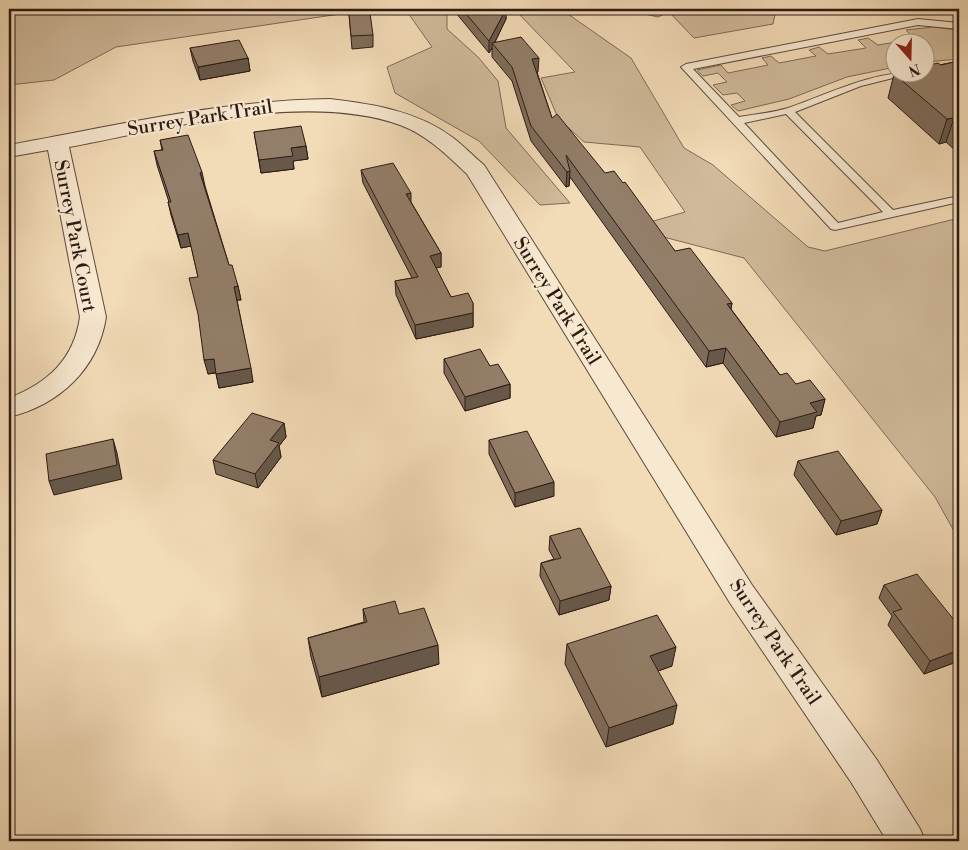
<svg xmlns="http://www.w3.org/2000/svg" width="968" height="850" viewBox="0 0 968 850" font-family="'Libre Bodoni',serif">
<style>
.green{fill:#d0ba9b;stroke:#7e6a58}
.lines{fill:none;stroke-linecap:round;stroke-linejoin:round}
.lane-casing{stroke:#5e4a3d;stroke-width:2}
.street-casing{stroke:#5e4a3d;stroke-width:2}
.lane{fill:#f7e8d0;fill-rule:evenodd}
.street{fill:#f7e8d0;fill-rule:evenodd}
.wall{fill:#7e6c5a;stroke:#2c1a14}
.shaded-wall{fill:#67584a;stroke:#2c1a14}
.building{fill:#937e69;stroke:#2c1a14}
.labels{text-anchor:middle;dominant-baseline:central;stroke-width:4.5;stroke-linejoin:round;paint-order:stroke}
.street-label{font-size:19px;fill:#2c1a14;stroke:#f7e8d0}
</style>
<rect width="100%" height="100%" fill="#f2dbb7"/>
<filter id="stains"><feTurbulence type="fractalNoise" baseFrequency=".004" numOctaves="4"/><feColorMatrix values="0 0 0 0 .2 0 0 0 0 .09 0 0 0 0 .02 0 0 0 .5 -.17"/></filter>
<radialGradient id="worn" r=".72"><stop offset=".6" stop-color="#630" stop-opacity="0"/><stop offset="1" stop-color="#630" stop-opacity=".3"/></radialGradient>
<!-- green -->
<path class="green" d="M9,9h365l-258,38 -62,33 -45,5z
M398,9h49v20l31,28 20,24 8,47 64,75 -30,2 -61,-64 -84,-48 -8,-26 45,-20 -24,-34z
M479,9h101l-15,3 66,46 53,90 29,17 95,82 17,4 134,-33v322l-24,-43 -191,-239 -115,-30 56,-16 -45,-65 -56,-5 -26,-24 -17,-40 34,-6 -59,-61z
M622,9h154l-3,15 -79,14 -25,-26 -11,5z
M933,27l26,3v29l-33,3v-20h-30l-1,25 -48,10 -58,22 -51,12 -7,-6 14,-4 -8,-8 -14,2 -10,-10 14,-3 -9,-9 -15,3 -6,-6 24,-5 7,8 40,-8 -6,-7 9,-2 8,7 37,-7 -7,-6 10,-3 9,7 38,-6 -8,-8 10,-2 10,7 36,-6 -8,-9z"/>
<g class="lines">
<defs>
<path id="lane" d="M918,19l41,4v6l-41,-4 -225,44 46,48c16,-3 33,-4 49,-9 43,-15 82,-36 129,-36l-56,14 -66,26 98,98 66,-14v6l-124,28 -4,-1 -150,-162 5,-3zM786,114l97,98 -45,11 -94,-100z"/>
<path id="street" d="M330,99c43,5 87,12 122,38 11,8 21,19 32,28l268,420 125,175 43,69 5,12h-38l-36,-59 -121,-179 -263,-429c-20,-19 -40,-39 -67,-49 -94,-34 -235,4 -331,22l37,170c-8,52 -47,88 -97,100v-19c39,-15 65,-39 71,-81l-32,-167 -39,7v-12c106,-19 213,-45 321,-46z"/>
</defs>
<!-- lane casing -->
<use href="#lane" class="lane-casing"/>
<!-- street casing -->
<use href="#street" class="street-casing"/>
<!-- lane -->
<use href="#lane" class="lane"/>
<!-- street -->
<use href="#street" class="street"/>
</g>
<!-- wall -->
<path class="wall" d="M456,9h50v10l-11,23 43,30h-1l15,46 53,55 70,78 57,52 -1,6 49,66 16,9 29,15 -4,16 -5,1 -3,12 -37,9 -53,-74 -17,4 -136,-190 -1,9 -3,1 -35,-46 -19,-60 -20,-24v-9l-3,5 -33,-40z
M349,14l24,21v12l-21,2z
M190,48l58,10 2,13 -50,9 -7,-19z
M959,61v89l-3,1 -10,-9 -7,2 -51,-46 6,-24z
M254,132l52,14 2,13 -15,2 1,8 -33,4z
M160,140l45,46 24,79 9,21 3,14h-4l16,82 -34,6 -3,-15 -8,1 -10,-97 -7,-31 -10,2 -10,-33 -3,-13h1l-12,-37 -3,-14 8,-1z
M361,170l50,32 30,51v14l-5,1 15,29 22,6v24l-57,12 -20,-44 -1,-14 17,-3 -49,-95z
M444,359l46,7 20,18v14l-45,13 -21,-38z
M284,423l2,14 -7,9 2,11 -23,31 -42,-14 -3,-14z
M489,440l65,56 -39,11 -26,-53z
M798,461l84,49 -5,14 -41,11 -42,-60z
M550,536l61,50 -2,14 -50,15 -19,-39 1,-13 13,-4 -5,-9z
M884,585l75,41v35l-35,13 -36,-49 4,-9 -13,-18z
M363,609l36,5 40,50 -117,33 -11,-40 -3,-19 56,-16z
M567,644l105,22 -14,5 15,53 -67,23 -41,-83z"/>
<!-- shaded-wall -->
<path class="shaded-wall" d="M506,9v10l-12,25 -2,-1v5l-3,5v-12z
M248,58l2,13 -50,9 -2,-13z
M539,58l-1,14 -6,1v-14z
M954,118l-8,24 -7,2 8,-25z
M959,140v10l-3,1z
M306,146l2,13 -15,2 1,8 -33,4 -2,-13 32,-12z
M570,171l-1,15 -3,1 1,-15z
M202,172l3,14h-2l-3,-13z
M411,193v13l-5,-12z
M188,233l3,13 -10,2 -3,-13z
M441,253v14l-11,2v-13z
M238,286l3,14h-5l-2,-13z
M732,303l-3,16 -2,-15z
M473,313v14l-57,12 -1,-14z
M726,348l-3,15 -17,4 3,-16z
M214,359l3,13 -9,2 -4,-14z
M251,368l2,14 -34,6 -3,-14z
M510,384v14l-45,13v-14z
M825,399l-4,16 -5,1 -3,12 -37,9 4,-15 30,-19z
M284,423l2,14 -7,9 2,11 -23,31 -3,-14 15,-34z
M113,439l4,14 5,26 -68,16 -5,-14z
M554,482v14l-39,11v-14z
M882,510l-5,14 -41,11 5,-14z
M611,586l-2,14 -50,15 1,-14z
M438,645l1,19 -117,33 -3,-20z
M676,647l-4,19 -25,9 3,-19z
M959,650v11l-35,13 6,-13z
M677,705l-4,19 -67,23 3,-19z"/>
<!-- building -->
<path class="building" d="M462,9h44l-17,32z
M370,13l3,22 -22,1 -2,-22z
M521,37l18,21 -7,1 20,59 5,-4 48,59 9,-2 9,12 2,-1 50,69 15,-3 42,55 -5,1 53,71 7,-2 9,11 14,-4 15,19 -15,4 7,9 -37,10 -54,-74 -17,3 -143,-196 4,16 -3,1 -36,-46 -19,-59 -20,-24z
M239,40l9,18 -50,9 -8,-19z
M959,61v61l-5,-4 -7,1 -53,-45 5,-2h27v-6l12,-3 3,2z
M301,126l5,20 -15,2 2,8 -34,4 -5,-28z
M188,135l14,37 -2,1 29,92h3l6,21 -4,1 17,81 -35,6 -2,-15 -10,1 -6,-46 -9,-36 9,-1 -10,-44 -10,2 -10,-33h3l-17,-51 9,-1 -3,-10z
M393,163l18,30 -5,1 35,59 -11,3 21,41 17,-4 5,10v10l-58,12 -20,-44 23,-4 -57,-107z
M480,349l10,17 8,-2 12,20 -45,13 -21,-38z
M252,413l32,10 -14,17 9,3 -24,31 -42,-14z
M527,431l27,51 -39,11 -26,-53z
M113,439l4,26 -68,16 -3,-27z
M838,451l44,59 -41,11 -43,-60z
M580,528l31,58 -51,15 -19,-38 20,-5 -11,-22z
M917,574l42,52v24l-29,11 -37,-49 9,-3 -18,-24z
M395,601l4,13 25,-6 14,37 -119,32 -11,-39 59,-16 -4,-13z
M657,615l19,32 -26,9 27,49 -68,23 -42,-84z"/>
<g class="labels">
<!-- street labels -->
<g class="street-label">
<text transform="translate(200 118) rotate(-9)">Surrey Park Trail</text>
<text transform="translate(75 236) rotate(79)">Surrey Park Court</text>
<text transform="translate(557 301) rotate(58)">Surrey Park Trail</text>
<text transform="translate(775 642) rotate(56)">Surrey Park Trail</text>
</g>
</g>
<!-- margin -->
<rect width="968" height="850" fill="none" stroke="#f2dbb7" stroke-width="30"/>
<rect x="10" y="10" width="948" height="830" fill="none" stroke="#2c1a14" stroke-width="2.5"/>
<rect x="15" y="15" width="938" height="820" fill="none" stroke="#2c1a14"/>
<!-- north arrow -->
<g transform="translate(910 58) rotate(160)"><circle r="24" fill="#f7e8d0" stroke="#a69685"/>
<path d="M0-4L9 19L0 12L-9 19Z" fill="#8f2418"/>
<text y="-8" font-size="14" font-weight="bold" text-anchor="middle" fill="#2c1a14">N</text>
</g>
<rect width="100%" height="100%" filter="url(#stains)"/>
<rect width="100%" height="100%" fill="url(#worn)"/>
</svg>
